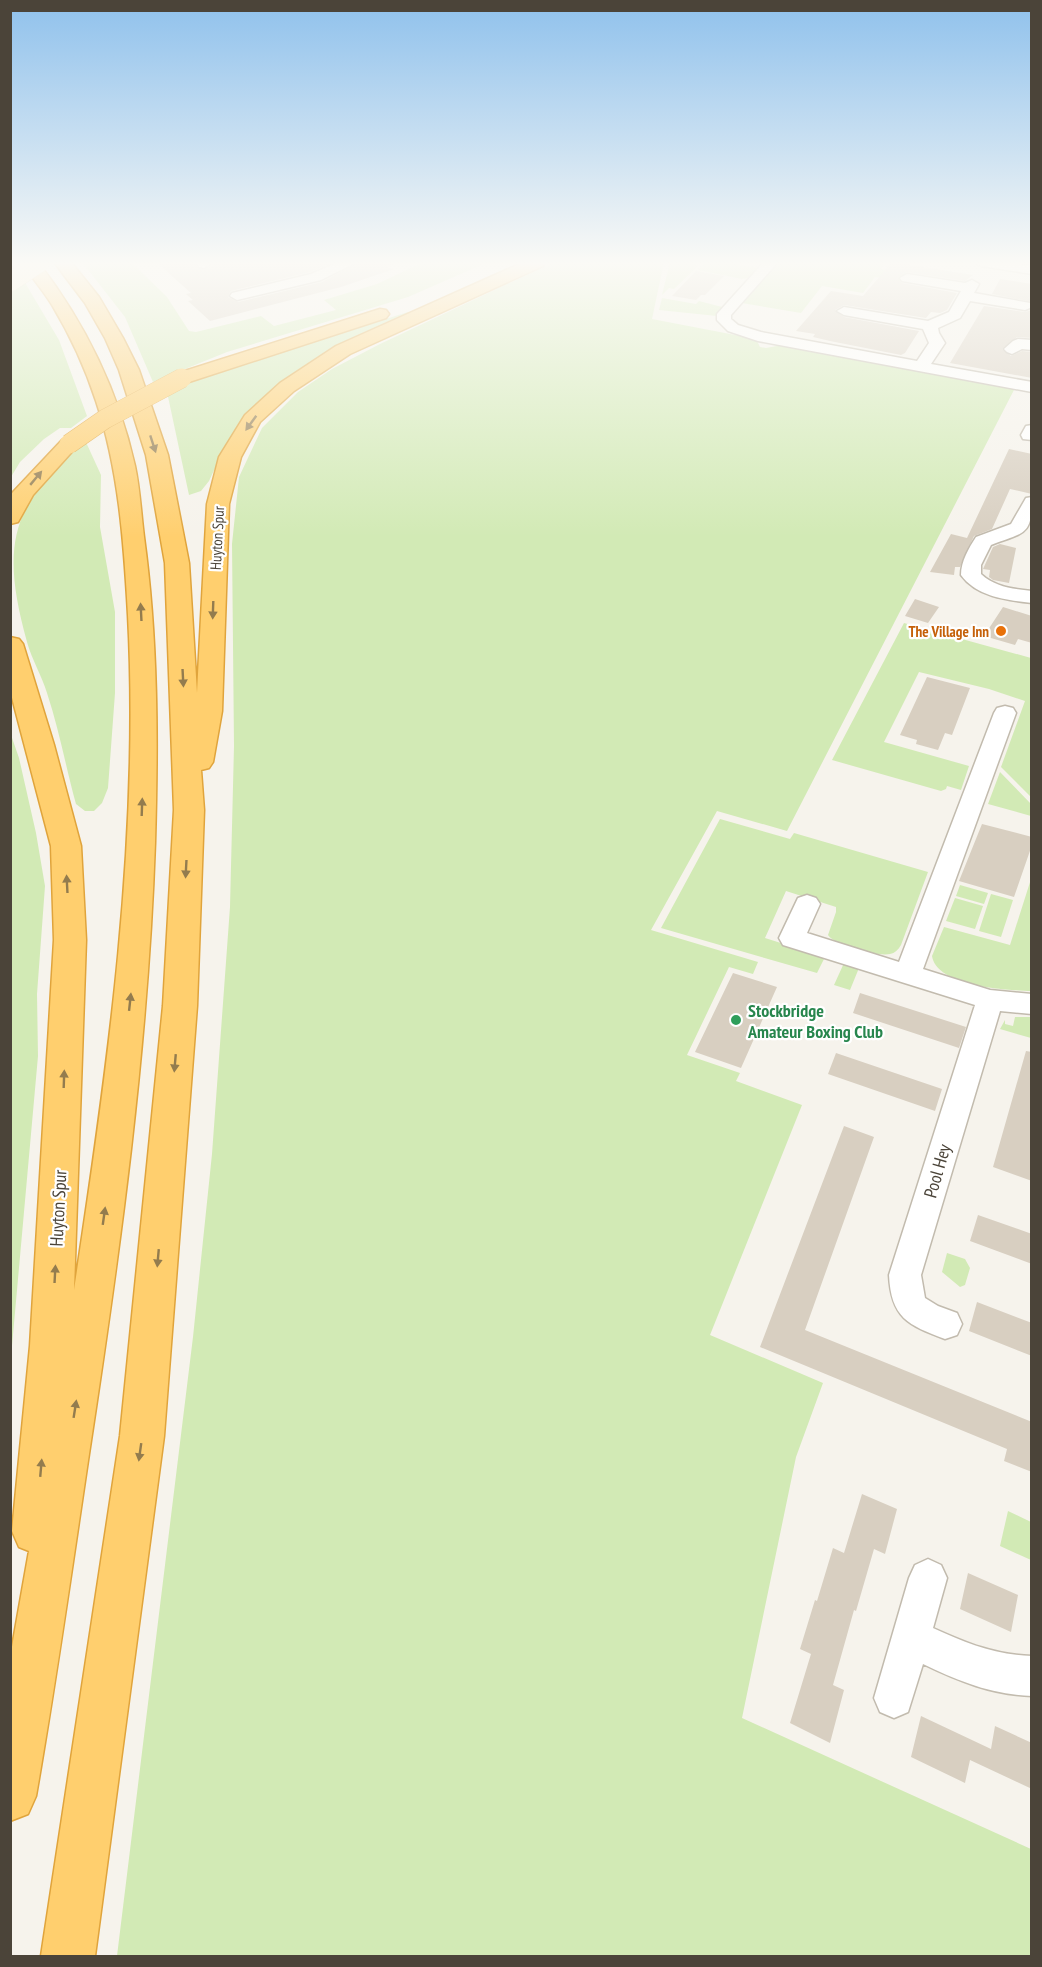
<svg xmlns="http://www.w3.org/2000/svg" width="1042" height="1967" viewBox="0 0 1042 1967" font-family="'PT Sans Narrow',sans-serif">
<style>
.green{fill:#d2eab5}
.building{fill:#d8cfc1}
.lines{fill:none;stroke-linecap:round;stroke-linejoin:round}
.street-casing{stroke:#c2bbae;stroke-width:3}
.highway-casing{stroke:#e0a43c;stroke-width:3}
.street{fill:#fff;fill-rule:evenodd}
.highway{fill:#ffcf6e;fill-rule:evenodd}
.secondary-bridge-casing{stroke:#d6c79b;stroke-width:20;stroke-linecap:butt}
.highway-bridge-casing{stroke:#e0a43c;stroke-width:20;stroke-linecap:butt}
.secondary-bridge{stroke:#fff3cd;stroke-width:19}
.highway-bridge{stroke:#ffcf6e;stroke-width:19}
.oneway{fill:#937c4e}
.food-dot{fill:#e8710a;stroke:#fff;stroke-width:2}
.leisure-dot{fill:#2e9e5b;stroke:#fff;stroke-width:2}
.labels{text-anchor:middle;dominant-baseline:central;stroke-width:4.5;stroke-linejoin:round;paint-order:stroke}
.far-street-label{font-size:15px;fill:#4b4439;stroke:#fff}
.far-food-label{font-size:15px;font-weight:bold;fill:#c56008;stroke:#fff;text-anchor:end}
.leisure-label{font-size:18px;font-weight:bold;fill:#27864d;stroke:#fff;text-anchor:start}
.street-label{font-size:18px;fill:#4b4439;stroke:#fff}
</style>
<rect width="100%" height="100%" fill="#f6f3ec"/>
<!-- green -->
<path class="green" d="M82,262h49l36,35 22,34 7,1 65,-16 13,10 62,-16 -12,-10 53,-16 42,-20 -10,-2h79l-80,35 -181,55 -74,30 -28,-65z
M554,262h110l-12,57 104,20 4,8 6,1 16,-3 233,43 -228,443 -70,-20 -66,119 107,32 -5,12 -24,-7 -42,88 53,18 -4,8 66,24 -92,230 113,48 -27,74 -54,261 289,131v107h-914l76,-619 19,-183 18,-247 4,-161 -2,-202 7,-67 23,-49 36,-36 34,-23 48,-25z
M670,262l29,3 -25,24 -5,-1 -7,7z
M706,262h19l33,6 -10,10 -6,1 -44,-9z
M779,262h107l-5,7 26,4 -5,8 -27,-4 -12,16 -41,-7 -21,27 -59,-10z
M24,281l35,59 28,76 -16,12h-11l-16,11 -24,23 -9,15v-186z
M662,298l34,6 3,-3 23,6 -5,9 -58,-6z
M408,312h6l-65,29 -71,43 -28,28 -27,39 -14,30 -8,10 -12,4 -22,-103 24,-12z
M85,440l16,35 -1,52 15,85v81l-7,95 -6,15 -8,8h-9l-9,-7c-10,-36 -17,-75 -29,-111 -5,-17 -15,-33 -20,-51 -26,-94 -18,-138 58,-202z
M904,623l127,35v139l-30,-30 24,-66 -36,-12 -70,-17 -35,70 85,24 -8,24 -14,-4 -1,3 -5,2 -109,-31z
M11,735l8,23 17,75 9,53 -8,108 1,62 -27,301z
M1000,772l31,32v12l-43,-12z
M720,819l70,20 4,-6 134,39 -27,73c-3,5 -6,8 -11,9 -12,3 -56,-9 -62,-19l8,-23v-5l-50,-16 -21,47 60,19 -8,16 -156,-45z
M1031,879v112c-24,-1 -94,-4 -99,-35l12,-29 66,18z
M960,885l28,8 -4,11 -28,-8z
M991,894l22,6 -12,37 -22,-6z
M955,898l28,8 -8,23 -29,-8z
M844,963l15,5 -9,22 -16,-5z
M1015,1017h16v21l-31,-9 5,-9v4l8,2z
M947,1253l18,6 5,9 -5,17 -5,2 -18,-15z
M1008,1511l23,11v38l-31,-14z"/>
<!-- building -->
<path class="building" d="M156,262h39l2,6 7,2 8,-4 1,-4h121l-24,10 -79,19 -3,6 10,5 84,-20 37,-20h39l-11,5 7,2 -53,18 -131,34 -22,-20 5,-1 -7,-6 5,-1z
M892,262l81,13 -8,6 -58,-9 -8,4 -1,3 4,4 55,10 -10,17 -7,3 -9,-1 -5,6 -82,-13 -9,5 9,7 75,14 -14,22 -4,2 -71,-14 -17,-4 2,-3 -19,-3 35,-40 32,5z
M696,271l28,5 -19,19h-4l-5,5 -24,-4z
M1000,279l32,5v18l-40,-8z
M984,306l41,6 7,-2v28l-15,-1 -15,12 9,7 11,-5 10,1v26l-82,-15z
M1009,449l23,5v40l-22,-5 -18,40 -18,7 -14,31h-5l-1,8 -24,-3 21,-38 16,4z
M1000,544l16,4 -7,35 -16,-3 -4,-3 1,-7 -7,-1 10,-22z
M915,599l24,8 -11,16 -23,-7z
M1003,607l29,9v27l-14,-4 -3,6 -31,-9z
M927,677l43,11 -18,47 -7,-2 -7,17 -22,-6 1,-4 -17,-5z
M982,824l50,13v8l-18,52 -55,-16z
M733,973l44,14 -36,81 -46,-16z
M860,993l106,34 -7,21 -106,-35z
M1026,1051l6,1v129l-39,-14z
M836,1053l106,36 -7,22 -107,-37z
M844,1126l30,11 -69,193 227,92v50l-28,-11 3,-12 -247,-102z
M978,1215l54,19v30l-62,-23z
M977,1302l55,21v33l-63,-25z
M862,1494l35,15 -12,45 -11,-5 -18,62 -2,-1 -21,75 11,5 -14,53 -40,-20 21,-69 -11,-5 15,-49 2,1 16,-53 11,5z
M968,1573l50,22 -7,37 -51,-23z
M921,1716l70,33 4,-23 37,17v46l-62,-29 -5,23 -54,-26z"/>
<g class="lines">
<defs>
<path id="street" d="M197,262h14v2l-7,4 -5,-1z
M339,262h18l-36,18 -84,20 -7,-4 2,-3 79,-19z
M764,262h14l-47,53v4l7,6 23,7 156,29 12,-18 -6,-14 -79,-14 -7,-4 7,-4 84,14 21,-9 12,-21 -59,-10 -2,-3 7,-4 58,9 7,-3 7,4 -5,9 56,10 2,4 -7,3 -55,-9 -10,17 -22,10 1,5 6,10 -14,21 101,18v10l-274,-51 -30,-10 -11,-11v-6z
M974,262h31l27,4v8l-51,-8z
M1018,339l14,1v10l-10,-1 -10,5 -5,-2 -3,-3 9,-8z
M1032,425v15l-9,-1 -2,-4 5,-9z
M1032,497c0,39 -7,35 -41,48l-10,20v9c14,13 32,15 51,17v12c-25,-3 -55,-6 -71,-28 0,-14 8,-27 15,-38l35,-13 15,-26z
M1005,706l8,2 3,5 -93,256 67,21 42,4v20l-32,-3 -79,264 4,23 13,8 19,7 5,11 -5,11 -12,4c-37,-14 -54,-21 -56,-64l86,-270 -192,-60 -4,-7 19,-40 9,-3 9,3 4,6 -13,29 92,29 95,-249 3,-5z
M928,1559l13,6 6,13 -14,50c33,15 62,27 99,28v40c-39,-1 -74,-15 -109,-32l-15,48 -14,6 -14,-6 -6,-14 35,-120 6,-13z"/>
<path id="highway" d="M22,262h16c47,61 80,128 97,204 5,23 6,47 9,71 14,102 14,204 11,306 -7,205 -35,408 -66,611 -17,114 -33,228 -53,342l-8,18 -18,7v-163l19,-107 -10,-4 -7,-16 18,-185 24,-406 -3,-94 -41,-156v-53l9,2 4,5 31,101 27,101 5,94 -12,350c34,-222 66,-450 54,-675 -4,-72 -9,-145 -32,-214 -11,-34 -26,-66 -44,-96 -9,-15 -22,-29 -30,-43z
M54,262h17l28,35 24,41 16,32 29,85 21,108 8,130 10,-189 12,-47 26,-42 35,-32 56,-37 188,-84h21l-2,4 -193,88 -56,37 -34,31 -19,35 -12,47 -7,207 -9,51 -4,6 -8,2 3,40 -7,196 -33,430 -69,520h-54l79,-520 43,-430 11,-196 -9,-247 -19,-108 -27,-85 -14,-32 -20,-35z
M380,309l6,1 3,4 -3,4 -197,64h-14l-3,-4 3,-4z
M69,438l7,2 3,4 -46,51 -15,27 -8,2v-28l3,-4 49,-52z"/>
</defs>
<!-- street casing -->
<use href="#street" class="street-casing"/>
<!-- highway casing -->
<use href="#highway" class="highway-casing"/>
<!-- street -->
<use href="#street" class="street"/>
<!-- highway -->
<use href="#highway" class="highway"/>
<defs>
<path id="secondary-bridge" d="M10,282l30,-20"/>
<path id="highway-bridge" d="M69,444l36,-25 77,-41"/>
</defs>
<!-- secondary-bridge casing -->
<use href="#secondary-bridge" class="secondary-bridge-casing"/>
<!-- highway-bridge casing -->
<use href="#highway-bridge" class="highway-bridge-casing"/>
<!-- secondary-bridge -->
<use href="#secondary-bridge" class="secondary-bridge"/>
<!-- highway-bridge -->
<use href="#highway-bridge" class="highway-bridge"/>
</g>
<!-- one-way arrows -->
<defs><path id="oneway-solid" d="M-6-.8H1V-3.2L6.5 0L1 3.2V.8H-6Z" transform="scale(1.5)"/></defs>
<g class="oneway">
<use href="#oneway-solid" transform="translate(251 423) rotate(126)"/>
<use href="#oneway-solid" transform="translate(153 444) rotate(72)"/>
<use href="#oneway-solid" transform="translate(36 478) rotate(-50)"/>
<use href="#oneway-solid" transform="translate(213 610) rotate(92)"/>
<use href="#oneway-solid" transform="translate(141 612) rotate(-93)"/>
<use href="#oneway-solid" transform="translate(183 678) rotate(87)"/>
<use href="#oneway-solid" transform="translate(142 807) rotate(-88)"/>
<use href="#oneway-solid" transform="translate(186 869) rotate(93)"/>
<use href="#oneway-solid" transform="translate(67 884) rotate(-93)"/>
<use href="#oneway-solid" transform="translate(130 1002) rotate(-84)"/>
<use href="#oneway-solid" transform="translate(175 1063) rotate(95)"/>
<use href="#oneway-solid" transform="translate(64 1079) rotate(-88)"/>
<use href="#oneway-solid" transform="translate(104 1216) rotate(-82)"/>
<use href="#oneway-solid" transform="translate(158 1258) rotate(95)"/>
<use href="#oneway-solid" transform="translate(55 1274) rotate(-87)"/>
<use href="#oneway-solid" transform="translate(75 1409) rotate(-81)"/>
<use href="#oneway-solid" transform="translate(140 1452) rotate(98)"/>
<use href="#oneway-solid" transform="translate(41 1468) rotate(-85)"/>
</g>
<!-- sky -->
<linearGradient id="sky" x2="0" y2="1"><stop stop-color="#8fc1ec"/><stop offset="0.49" stop-color="#fbfaf6"/><stop offset="1" stop-color="#fbfaf6" stop-opacity="0"/></linearGradient>
<rect width="1042" height="537" fill="url(#sky)"/>
<!-- markers -->
<circle class="food-dot" cx="1001" cy="631" r="6"/>
<circle class="leisure-dot" cx="736" cy="1020" r="6"/>
<g class="labels">
<!-- far-street labels -->
<g class="far-street-label">
<text transform="translate(217 538) rotate(-87)">Huyton Spur</text>
</g>
<!-- far-food labels -->
<g class="far-food-label">
<text x="989" y="631">The Village Inn</text>
</g>
<!-- leisure labels -->
<g class="leisure-label">
<text x="748" y="1010">Stockbridge<tspan x="748" dy="21">Amateur Boxing Club</tspan></text>
</g>
<!-- street labels -->
<g class="street-label">
<text transform="translate(937 1171) rotate(-74)">Pool Hey</text>
<text transform="translate(58 1208) rotate(-87)">Huyton Spur</text>
</g>
</g>
<!-- border -->
<rect width="1042" height="1967" fill="none" stroke="#4b4439" stroke-width="24"/>
</svg>
